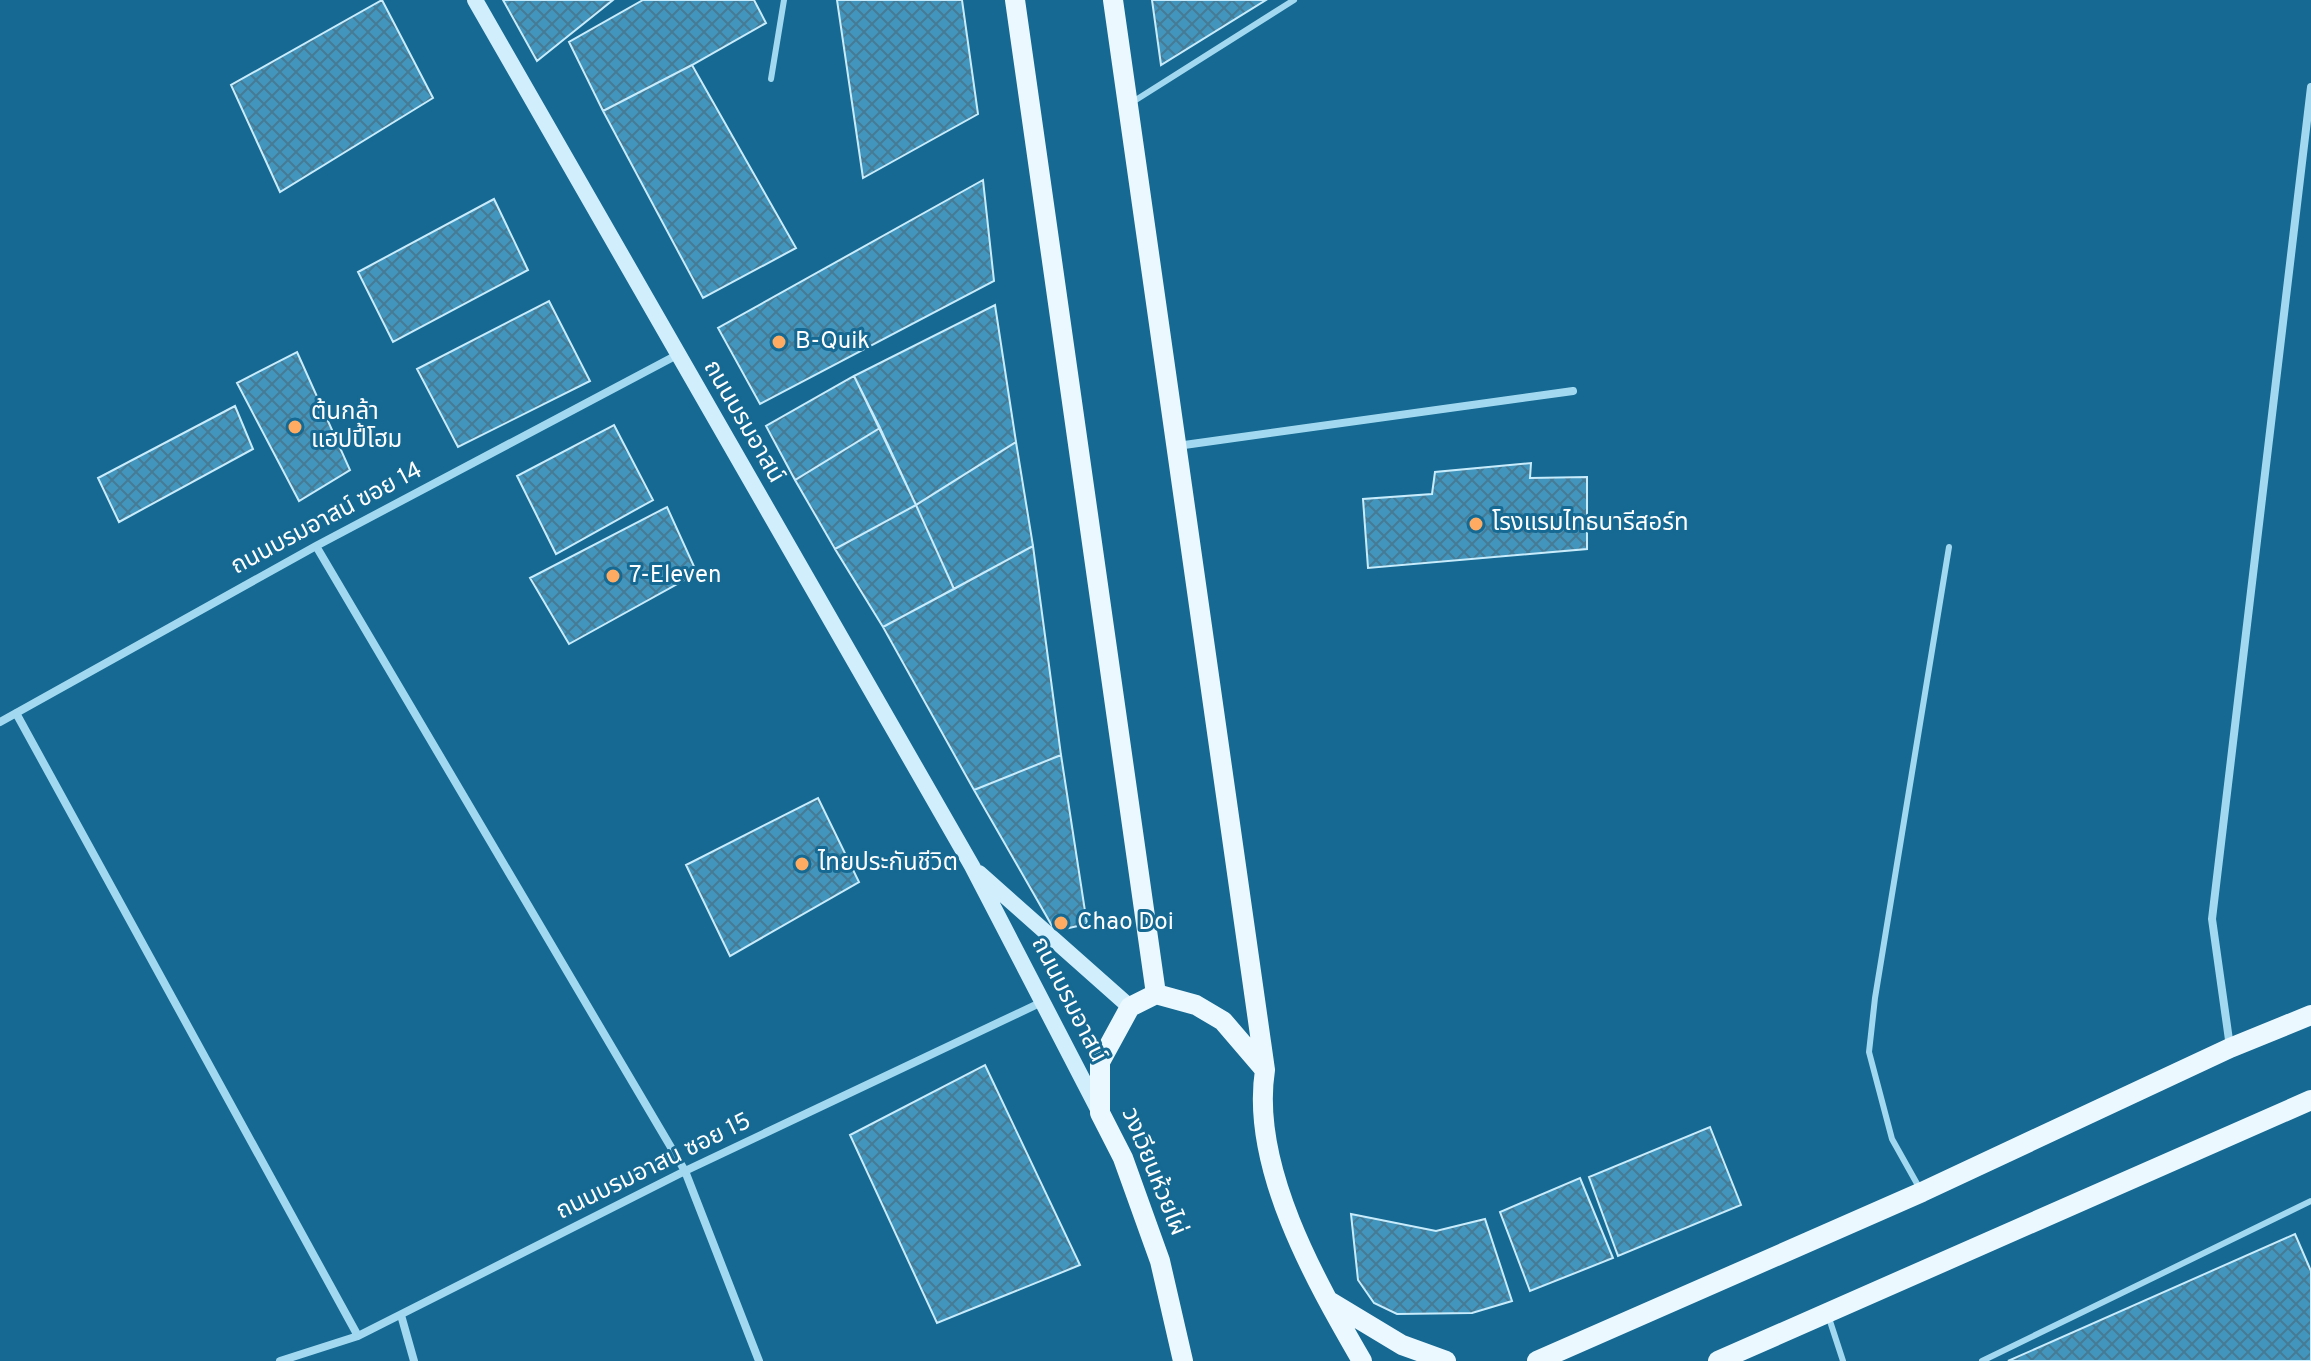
<svg xmlns="http://www.w3.org/2000/svg" width="2311" height="1361" viewBox="0 0 2311 1361" font-family="Overpass,'Noto Sans Thai',sans-serif">
<style>
.building{fill:url(#building-cross-hatch);stroke:#c9ecfc;stroke-width:2}
.lines{fill:none;stroke-linecap:round;stroke-linejoin:round}
.lane{stroke:#a2d9f1;stroke-width:6}
.street{stroke:#a2d9f1;stroke-width:8}
.secondary{stroke:#d1eefc;stroke-width:16}
.primary{stroke:#ecf8ff;stroke-width:20}
.poi-dot{fill:#ffac62;stroke:#156992;stroke-width:3}
.labels{text-anchor:middle;dominant-baseline:central;stroke-width:6;stroke-linejoin:round;paint-order:stroke}
.poi-label{font-size:24px;fill:#fff;stroke:#156992;text-anchor:start}
.street-label{font-size:24px;fill:#fff;stroke:#156992}
</style>
<defs>
<pattern id="building-cross-hatch" width="8" height="8" patternUnits="userSpaceOnUse" patternTransform="scale(2)"><rect width="8" height="8" fill="#4295bc"/><path d="M0 0l8 8M0 8l8-8" fill="none" stroke="#467b95"/></pattern>
</defs>
<rect width="100%" height="100%" fill="#156992"/>
<!-- building -->
<path class="building" d="M382,0l51,98 -153,94 -49,-107z
M503,0h110l-76,61z
M643,0h111l12,23 -74,42 -89,46 -34,-69z
M837,0h125l16,114 -115,64z
M1152,0h114l-105,65z
M692,65l104,183 -93,50 -100,-187z
M983,180l11,101 -234,123 -42,-76z
M494,199l34,71 -135,72 -35,-70z
M549,301l41,80 -132,66 -41,-78z
M995,305l21,137 -100,63 -62,-129z
M297,352l53,118 -51,31 -62,-118z
M854,376l26,52 -85,52 -29,-54z
M235,406l18,43 -134,73 -21,-44z
M614,425l39,75 -97,54 -39,-78z
M880,428l36,77 -81,44 -40,-69z
M1016,442l17,104 -79,43 -38,-84z
M1531,463l-1,15 57,-1v72l-219,19 -5,-69 69,-5 3,-22z
M916,505l38,84 -71,38 -48,-78z
M667,507l30,66 -128,71 -39,-66z
M1033,546l28,209 -87,35 -91,-163z
M1061,755l26,169 -32,7 -81,-141z
M818,798l41,84 -129,74 -44,-91z
M985,1065l95,200 -143,58 -87,-188z
M1710,1127l31,78 -123,51 -29,-79z
M1580,1178l33,80 -83,33 -30,-79z
M1351,1214l85,17 49,-12 27,82 -40,12 -75,1 -23,-11 -16,-23z
M2295,1234l16,37v90h-303z"/>
<g class="lines">
<!-- lane -->
<path class="lane" d="M771,79l13,-79
M1131,103l163,-103
M1920,1189l-28,-50 -23,-87 6,-54 74,-451
M1828,1315l15,46
M1982,1361l329,-160"/>
<!-- street -->
<path class="street" d="M1177,446l396,-55
M316,546l369,625 74,190
M16,713l342,623
M0,722l316,-176 361,-191
M2230,1047l-18,-128 99,-832
M401,1315l13,46
M280,1361l78,-25 327,-165 357,-169"/>
<!-- secondary -->
<path class="secondary" d="M475,0l497,866 127,245
M979,873l151,134"/>
<!-- primary -->
<path class="primary" d="M1015,0l141,994
M1113,0l152,1070
M1329,1301l73,44 44,16
M1183,1361l-23,-100 -37,-103 -23,-45v-51l30,-55 26,-13 40,11 27,16 42,49c-15,96 50,210 97,291
M1537,1361l385,-169 308,-144 81,-33
M1718,1361l593,-261"/>
</g>
<!-- markers -->
<g class="poi-dot">
<circle cx="779" cy="342" r="8"/>
<circle cx="295" cy="427" r="8"/>
<circle cx="1476" cy="524" r="8"/>
<circle cx="613" cy="576" r="8"/>
<circle cx="802" cy="864" r="8"/>
<circle cx="1061" cy="923" r="8"/>
</g>
<g class="labels">
<!-- poi labels -->
<g class="poi-label">
<text x="795" y="342">B-Quik</text>
<text x="311" y="413">ต้นกล้า<tspan x="311" dy="28">แฮปปี้โฮม</tspan></text>
<text x="1492" y="524">โรงแรมไทธนารีสอร์ท</text>
<text x="629" y="576">7-Eleven</text>
<text x="818" y="864">ไทยประกันชีวิต</text>
<text x="1077" y="923">Chao Doi</text>
</g>
<!-- street labels -->
<g class="street-label">
<text transform="translate(743 422) rotate(60)">ถนนบรมอาสน์</text>
<text transform="translate(327 519) rotate(-28)">ถนนบรมอาสน์ ฃอย 14</text>
<text transform="translate(1068 1000) rotate(63)">ถนนบรมอาสน์</text>
<text transform="translate(654 1167) rotate(-26)">ถนนบรมอาสน ซอย 15</text>
<text transform="translate(1153 1172) rotate(68)">วงเวียนห้วยไผ่</text>
</g>
</g>
</svg>
